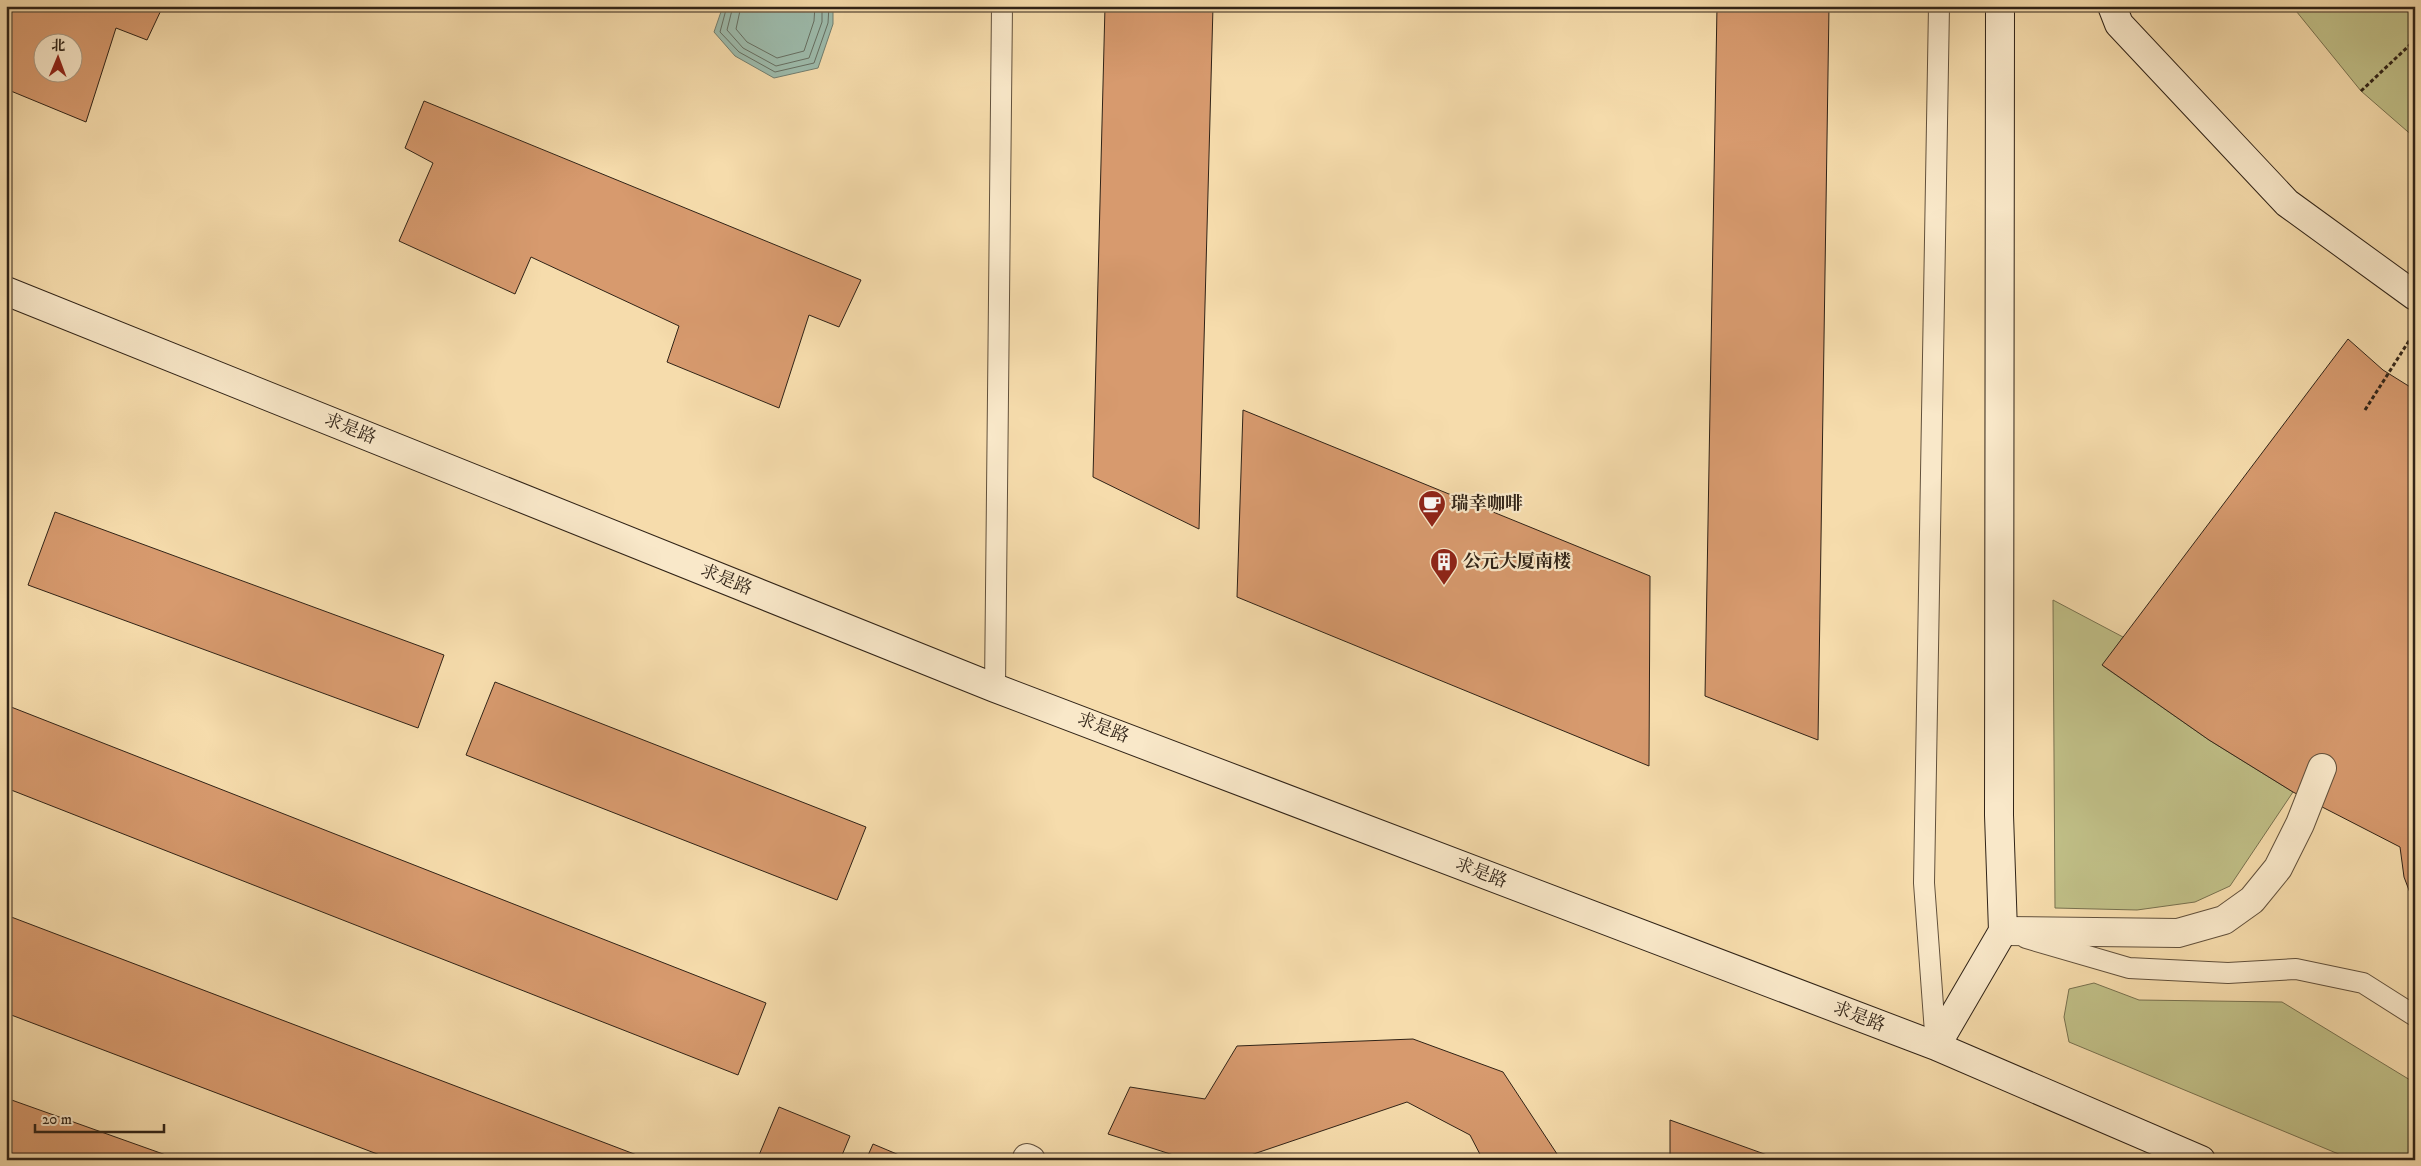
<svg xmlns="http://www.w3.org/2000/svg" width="2421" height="1166" viewBox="0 0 2421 1166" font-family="'IM FELL DW Pica','Noto Serif SC',serif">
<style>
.green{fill:#c0bf87;stroke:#78714f}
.water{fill:#9dbbac;stroke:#717e70}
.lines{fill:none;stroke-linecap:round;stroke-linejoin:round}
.shore{stroke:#666f62;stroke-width:1}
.building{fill:#d79a6e;stroke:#302317;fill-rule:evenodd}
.lane-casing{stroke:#62513c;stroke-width:22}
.street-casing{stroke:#62513c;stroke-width:30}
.secondary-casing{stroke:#302317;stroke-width:30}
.path{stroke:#302317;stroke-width:3;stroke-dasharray:4 2.5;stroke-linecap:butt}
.lane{stroke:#f9e8c9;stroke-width:20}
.street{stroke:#f9e8c9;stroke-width:28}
.secondary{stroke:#f9e8c9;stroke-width:28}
.labels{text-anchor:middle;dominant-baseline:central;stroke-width:4.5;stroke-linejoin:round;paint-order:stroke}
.street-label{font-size:18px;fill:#302317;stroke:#f9e8c9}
.poi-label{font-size:18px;font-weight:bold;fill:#302317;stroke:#f9e8c9;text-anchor:start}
</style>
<rect width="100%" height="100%" fill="#f6dcac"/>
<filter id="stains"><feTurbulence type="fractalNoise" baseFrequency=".004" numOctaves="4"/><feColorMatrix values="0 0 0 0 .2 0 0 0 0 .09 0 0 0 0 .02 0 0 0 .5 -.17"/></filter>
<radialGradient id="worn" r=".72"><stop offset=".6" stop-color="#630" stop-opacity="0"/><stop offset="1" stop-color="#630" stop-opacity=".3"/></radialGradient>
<!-- green -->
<path class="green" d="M2292,6h123v132l-54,-47z
M2053,600l70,37 -20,29 106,74 84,52 -63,94 -35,16 -58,8 -82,-2z
M2094,983l45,17 143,2 133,81v77h-62l-284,-118 -5,-25 5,-28z"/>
<!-- water -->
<path class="water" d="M723,6h110v18l-15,44 -44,10 -39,-22 -21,-24z"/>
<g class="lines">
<!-- shore -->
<path class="shore" d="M727,6l-7,26 19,20 36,20 39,-9 14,-40 1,-17
M733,6l-6,24 16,18 33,18 33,-8 13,-36v-16
M741,6l-5,23 11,13 30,16 27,-7 10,-30 1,-15"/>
</g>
<!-- building -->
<path class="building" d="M6,6h157l-16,34 -31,-12 -30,94 -80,-33zM42,42h30v30h-30z
M1105,6h108l-14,523 -106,-52z
M1717,6h112l-11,734 -113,-44z
M424,101l437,179 -22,47 -30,-12 -30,93 -112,-46 12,-36 -148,-69 -16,37 -116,-53 34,-78 -28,-15z
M2348,339l35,31 32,20v516l-11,-29 -4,-30 -107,-55 -84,-52 -107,-75z
M1243,410l407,166 -1,190 -412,-169z
M55,512l389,143 -26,73 -390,-143z
M495,682l371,145 -29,73 -371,-145z
M6,705l760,298 -28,72 -732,-287z
M6,915l644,245h-257l-387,-147z
M1413,1039l90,33 58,88h-78l-13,-25 -63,-33 -171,58h-47l-81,-26 22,-47 75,12 32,-53z
M6,1098l174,62h-174z
M779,1107l71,29 -10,24h-83z
M1670,1120l111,40h-111z
M873,1144l38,16h-45z"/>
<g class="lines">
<defs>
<path id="lane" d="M995,688l7,-682
M2026,938l103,30 99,5 68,-4 67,14 52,33
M1936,1046l-12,-163 15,-877"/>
<path id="street" d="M2003,931l175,2 46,-13 28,-20 26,-32 22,-44 22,-56
M1027,1158l4,2"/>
<path id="secondary" d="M2112,6l7,18 168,179 128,93
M6,291l989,397 941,358 265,114
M1936,1046l67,-115 -4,-116 1,-809"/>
</defs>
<!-- lane casing -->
<use href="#lane" class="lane-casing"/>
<!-- street casing -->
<use href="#street" class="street-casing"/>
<!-- secondary casing -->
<use href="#secondary" class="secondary-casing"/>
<!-- path -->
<path class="path" d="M2361,91l54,-51
M2365,410l49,-77"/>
<!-- lane -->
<use href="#lane" class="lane"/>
<!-- street -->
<use href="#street" class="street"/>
<!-- secondary -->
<use href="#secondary" class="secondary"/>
</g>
<!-- icons -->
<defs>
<symbol id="cafe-pin" viewBox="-11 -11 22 30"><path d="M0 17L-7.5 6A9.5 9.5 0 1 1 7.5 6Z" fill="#8f2418" stroke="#f9e8c9"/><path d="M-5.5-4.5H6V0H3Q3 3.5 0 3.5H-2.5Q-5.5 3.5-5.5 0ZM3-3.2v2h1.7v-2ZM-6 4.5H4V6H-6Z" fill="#fff"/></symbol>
<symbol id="building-pin" viewBox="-11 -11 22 30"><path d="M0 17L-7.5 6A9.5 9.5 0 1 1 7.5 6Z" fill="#8f2418" stroke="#f9e8c9"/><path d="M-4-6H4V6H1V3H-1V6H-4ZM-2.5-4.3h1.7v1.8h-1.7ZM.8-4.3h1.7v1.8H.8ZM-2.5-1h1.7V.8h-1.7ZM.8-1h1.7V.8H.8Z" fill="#fff"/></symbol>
</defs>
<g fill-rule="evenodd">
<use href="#cafe-pin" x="1416" y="488" width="32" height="43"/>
<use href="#building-pin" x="1428" y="546" width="32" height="43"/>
</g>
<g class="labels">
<!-- street labels -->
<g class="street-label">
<text transform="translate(350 429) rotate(22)">求是路</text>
<text transform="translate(726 580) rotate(22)">求是路</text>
<text transform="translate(1103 728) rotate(21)">求是路</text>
<text transform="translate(1481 873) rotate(21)">求是路</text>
<text transform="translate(1859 1017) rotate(21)">求是路</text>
</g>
<!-- poi labels -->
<g class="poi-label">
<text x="1451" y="504">瑞幸咖啡</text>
<text x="1463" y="562">公元大厦南楼</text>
</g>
</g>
<!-- margin -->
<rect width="2421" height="1166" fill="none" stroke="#f6dcac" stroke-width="25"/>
<rect x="8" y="8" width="2406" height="1151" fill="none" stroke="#302317" stroke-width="2.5"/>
<rect x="12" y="12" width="2396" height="1141" fill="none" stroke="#302317"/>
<!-- north arrow -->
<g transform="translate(58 58) rotate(1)"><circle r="24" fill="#f9e8c9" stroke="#a99982"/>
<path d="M0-4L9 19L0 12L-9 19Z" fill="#8f2418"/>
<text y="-8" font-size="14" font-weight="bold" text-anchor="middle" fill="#302317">北</text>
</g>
<!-- scale -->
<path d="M35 1124v8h129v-8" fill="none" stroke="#302317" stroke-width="2.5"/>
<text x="42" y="1124" font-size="15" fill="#302317" stroke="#f9e8c9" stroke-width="4" paint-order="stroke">20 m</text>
<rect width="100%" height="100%" filter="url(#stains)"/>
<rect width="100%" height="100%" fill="url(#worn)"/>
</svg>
